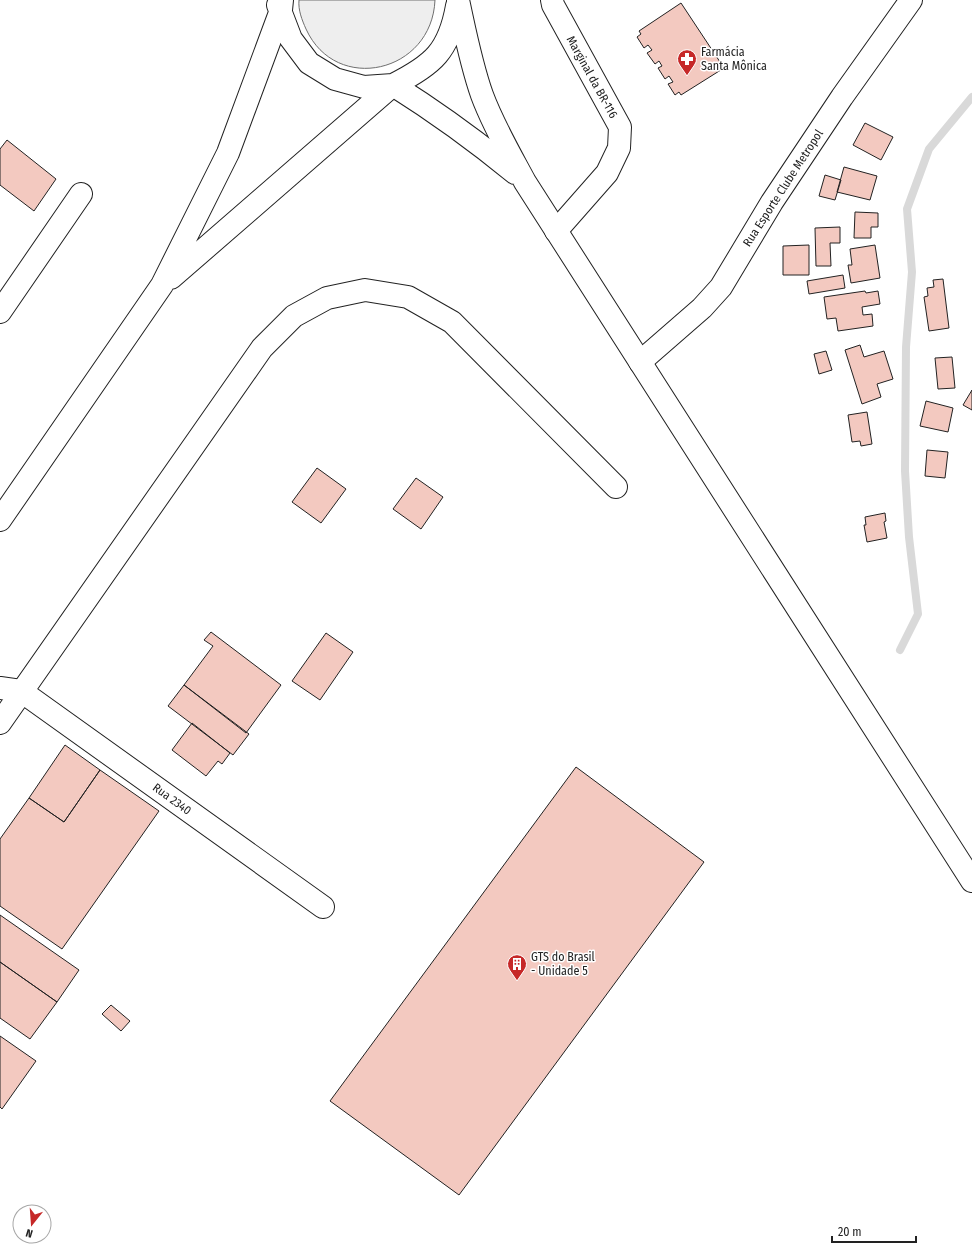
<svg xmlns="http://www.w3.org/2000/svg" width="972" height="1256" viewBox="0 0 972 1256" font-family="'Fira Sans Condensed',sans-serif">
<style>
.green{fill:#eee;stroke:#6f6f6f}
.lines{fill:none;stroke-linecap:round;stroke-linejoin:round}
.stream{stroke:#d9d9d9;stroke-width:8}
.building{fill:#f3c9c0;stroke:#222}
.minor-casing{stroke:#222;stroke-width:24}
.tertiary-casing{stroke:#222;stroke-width:24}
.trunk-casing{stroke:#222;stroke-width:24}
.minor{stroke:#fff;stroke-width:22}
.tertiary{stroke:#fff;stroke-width:22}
.trunk{stroke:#fff;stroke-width:22}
.labels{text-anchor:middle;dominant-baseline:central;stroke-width:3;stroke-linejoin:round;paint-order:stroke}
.poi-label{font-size:12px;fill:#222;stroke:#fff;text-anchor:start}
.street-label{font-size:12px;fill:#222;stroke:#fff}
</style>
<rect width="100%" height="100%" fill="#fff"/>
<!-- green -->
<path class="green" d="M299,0h136c-3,73 -99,95 -129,29 -4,-9 -8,-19 -7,-29z"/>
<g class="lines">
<!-- stream -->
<path class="stream" d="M900,650l18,-36 -9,-77 -4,-66 1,-124 6,-75 -5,-63 22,-60 43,-52"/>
</g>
<!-- building -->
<path class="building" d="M681,3l43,65 -43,27 -2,-3 -4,3 -7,-11 5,-2 -4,-6 -4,3 -7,-11 4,-2 -3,-5 -4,3 -8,-11 5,-3 -4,-5 -4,3 -7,-11 4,-3 -2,-3z
M865,123l28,14 -12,23 -28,-15z
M7,140l49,39 -22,32 -34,-26v-36z
M844,167l33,9 -7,24 -33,-8z
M825,175l16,5 -6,20 -16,-4z
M855,212l23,1v14h-7v11h-17z
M840,227v16h-10l1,23h-15l-1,-38z
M809,245v30h-26v-29z
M875,245l5,33 -29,5 -3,-18h4l-2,-16z
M843,275l2,13 -36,6 -2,-13z
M943,279l6,49 -20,3 -5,-34 4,-1 -1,-8 7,-1 -1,-7z
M865,291l1,2 12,-2 2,13 -18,3 1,8 9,-1 1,12 -35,5 -2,-13 -9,1 -3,-22z
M860,345l4,12 20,-6 9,28 -16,5 4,13 -19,7 -17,-54z
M826,351l6,19 -13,4 -5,-20z
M952,357l3,31 -17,1 -3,-31z
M972,390v20l-9,-5z
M926,401l27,7 -5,24 -28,-6z
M867,412l5,32 -11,2 -1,-5 -8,1 -4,-27z
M927,450l21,2 -3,26 -20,-2z
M317,468l29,21 -25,34 -29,-21z
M416,478l27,19 -22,32 -28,-20z
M885,513l1,8 -2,1 3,16 -20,4 -3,-17h2l-1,-8z
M211,632l70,53 -35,48 -62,-48 29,-39 -9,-6z
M326,633l27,19 -33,48 -28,-19z
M184,685l65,49 -16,21 -65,-49z
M192,723l38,30 -8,11 -4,-3 -12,15 -34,-26z
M65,745l35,25 -36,52 -35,-24z
M576,767l128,95 -245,333 -129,-94z
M100,770l59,41 -97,138 -62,-43v-67l29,-41 35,24z
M0,915l79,55 -22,32 -57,-40z
M0,962l57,40 -27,37 -30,-21z
M111,1005l19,16 -9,10 -19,-17z
M0,1036l36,25 -34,48 -2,-2z"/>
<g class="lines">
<defs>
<path id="minor" d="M0,312l81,-118
M640,362l62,-54 19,-21 51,-85 70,-105 69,-97
M21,691l302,216
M0,723l262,-375 32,-32 33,-18 38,-8 43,7 44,25 164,165"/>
<path id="tertiary" d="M552,0l1,5 67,122 -1,21 -12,25 -51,58"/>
<path id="trunk" d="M458,0c7,32 13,64 24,95 11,30 28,59 43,87l447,699
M278,5l13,34 18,24 26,16 29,8 29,-2
M393,85c43,27 83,56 122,88
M171,278l222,-193c40,-20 56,-34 64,-79
M0,520l162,-235 66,-132 53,-143 1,-10
M0,688l21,3"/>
</defs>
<!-- minor casing -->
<use href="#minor" class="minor-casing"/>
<!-- tertiary casing -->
<use href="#tertiary" class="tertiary-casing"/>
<!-- trunk casing -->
<use href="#trunk" class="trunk-casing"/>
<!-- minor -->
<use href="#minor" class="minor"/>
<!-- tertiary -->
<use href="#tertiary" class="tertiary"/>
<!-- trunk -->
<use href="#trunk" class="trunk"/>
</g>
<!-- icons -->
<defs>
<symbol id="pharmacy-pin" viewBox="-11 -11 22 30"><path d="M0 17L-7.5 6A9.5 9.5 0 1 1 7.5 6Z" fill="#c62828" stroke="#fff"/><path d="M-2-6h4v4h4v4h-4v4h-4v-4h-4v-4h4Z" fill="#fff"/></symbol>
<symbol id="building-pin" viewBox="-11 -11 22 30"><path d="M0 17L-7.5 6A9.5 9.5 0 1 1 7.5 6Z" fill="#c62828" stroke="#fff"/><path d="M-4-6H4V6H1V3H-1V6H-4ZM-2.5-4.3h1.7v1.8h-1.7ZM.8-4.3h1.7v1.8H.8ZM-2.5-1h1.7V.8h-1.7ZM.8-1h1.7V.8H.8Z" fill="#fff"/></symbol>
</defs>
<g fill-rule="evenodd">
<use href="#pharmacy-pin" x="676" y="48" width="22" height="30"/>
<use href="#building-pin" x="506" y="953" width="22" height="30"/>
</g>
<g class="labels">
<!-- poi labels -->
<g class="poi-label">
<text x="701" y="52">Farmácia<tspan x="701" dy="14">Santa Mônica</tspan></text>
<text x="531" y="957">GTS do Brasil<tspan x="531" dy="14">- Unidade 5</tspan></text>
</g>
<!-- street labels -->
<g class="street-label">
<text transform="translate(592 77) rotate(61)">Marginal da BR-116</text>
<text transform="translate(783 188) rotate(-57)">Rua Esporte Clube Metropol</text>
<text transform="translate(172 799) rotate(36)">Rua 2340</text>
</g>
</g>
<!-- north arrow -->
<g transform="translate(32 1224) rotate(197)"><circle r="19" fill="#ffffff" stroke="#a7a7a7"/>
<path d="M0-3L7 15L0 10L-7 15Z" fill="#c62828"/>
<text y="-6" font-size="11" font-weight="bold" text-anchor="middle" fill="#222222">N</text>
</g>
<!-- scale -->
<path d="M832 1236v6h84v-6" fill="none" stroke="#222222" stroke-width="2"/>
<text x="838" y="1236" font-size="12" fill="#222222" stroke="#ffffff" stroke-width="3" paint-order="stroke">20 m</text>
</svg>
